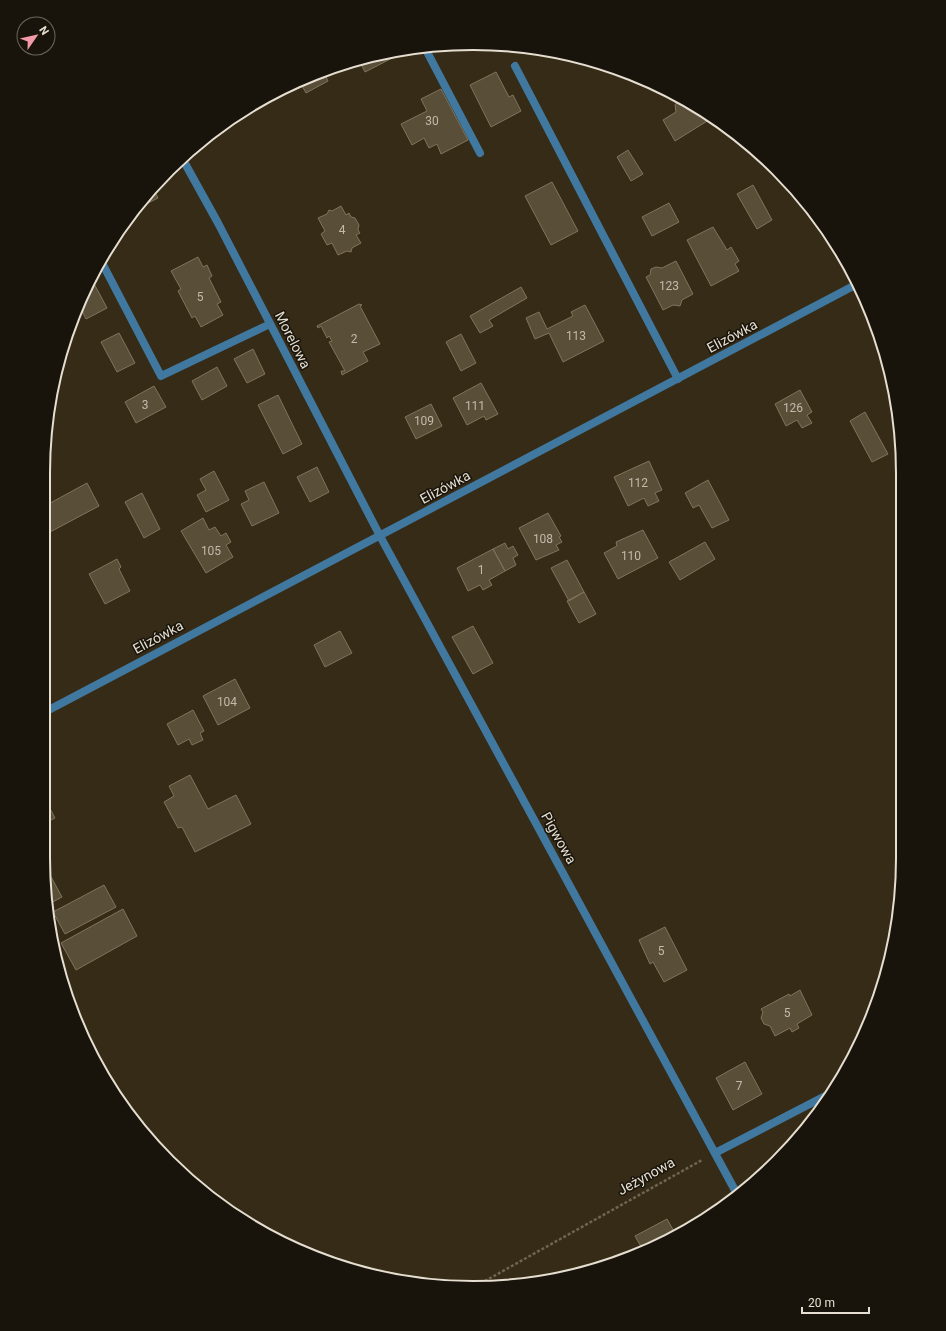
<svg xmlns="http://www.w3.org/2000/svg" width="946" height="1331" viewBox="0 0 946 1331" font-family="Roboto,sans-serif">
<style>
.building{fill:#594e38;stroke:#80745d}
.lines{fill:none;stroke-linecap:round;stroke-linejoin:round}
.path{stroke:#6e6552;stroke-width:2.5;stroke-dasharray:3 2;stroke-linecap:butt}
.lane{stroke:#41789f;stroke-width:8}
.street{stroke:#41789f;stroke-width:8}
.labels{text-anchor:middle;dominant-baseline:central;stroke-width:3;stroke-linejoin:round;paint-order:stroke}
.number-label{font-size:12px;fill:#c2baab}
.street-label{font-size:14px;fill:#e5ded1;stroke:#19140b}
.rim{fill:none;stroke:#e5ded1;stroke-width:2}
</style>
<rect width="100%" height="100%" fill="#352b16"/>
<!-- building -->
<path class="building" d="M399,51l1,3 -35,18 -6,-12z
M323,71l5,10 -22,12 -6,-11z
M496,72l13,25 4,-2 8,16 -30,16 -21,-42z
M441,89l27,51 -27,14 -4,-10 -8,4 -5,-10 -12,7 -11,-21 26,-13 -6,-12z
M680,98l32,20 -37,23 -12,-21 13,-8 -1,-7z
M628,150l15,24 -12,7 -14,-24z
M552,182l26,49 -27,14 -26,-49z
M753,185l19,35 -15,9 -20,-35z
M153,188l5,10 -22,11 -1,-2z
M669,203l10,19 -27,14 -10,-19z
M341,206l5,9 3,-2 2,4 4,1 4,7 -1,5 2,3 -4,2 5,8 -9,5 -1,4 -4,-1 -9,4 -6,-12 -5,2 -6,-11 4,-3 -7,-13 9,-4 2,-4 3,1z
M713,227l14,23 4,-3 8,14 -4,3 4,7 -28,15 -24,-46z
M198,257l5,10 4,-2 5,11 -3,2 12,24 -4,2 6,11 -22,12 -6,-11 -3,2 -14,-27 3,-2 -10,-18z
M676,261l17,33 -11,6 -2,6 -7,-1 -10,5 -17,-33 4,-2 1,-6 5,-2 6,1z
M91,278l16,30 -21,11 -8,-16z
M521,287l6,11 -38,22 4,6 -13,7 -10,-17z
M359,304l3,1 -2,1 20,38 -17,8 5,9 -26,14 -1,-4h4l-16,-29 3,-1 -3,-5 -2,2 -6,-12 -3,2 -1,-2z
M585,305l19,36 -41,21 -14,-29 -14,6 -9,-21 13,-6 8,17 26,-13 -2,-4z
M119,333l16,30 -18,9 -16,-30z
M461,334l15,29 -15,8 -15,-29z
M253,349l12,25 -18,9 -13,-24z
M217,367l10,19 -25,14 -10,-19z
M481,383l17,31 -12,6 -2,-4 -17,9 -14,-27z
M154,386l12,21 -30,16 -11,-21z
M800,390l12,22 -5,3 5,8 -10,5 -5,-8 -11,6 -11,-22z
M278,395l24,49 -19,10 -25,-49z
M431,404l11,22 -26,13 -11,-22z
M865,412l23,42 -16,8 -22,-41z
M649,461l13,29 -7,3 4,8 -11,5 -4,-8 -16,8 -14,-29z
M317,467l12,25 -19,10 -13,-25z
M214,471l15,29 -23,12 -9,-17 9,-5 -6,-11z
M708,480l21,40 -17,8 -13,-23 -6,3 -8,-15z
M264,482l15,31 -27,13 -11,-22 8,-4 -4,-9z
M87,483l12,23 -49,26 -7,-13v-12z
M142,493l18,36 -16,9 -19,-36z
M548,513l13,23 -2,1 3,5 -6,3 3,5 -23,10 -17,-32z
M203,518l6,12 6,-3 6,9 5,-3 5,9 -5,3 7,12 -27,16 -25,-42z
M643,530l15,28 -40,21 -14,-26 13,-7 -1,-4z
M705,542l10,17 -35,21 -11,-18z
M505,543l3,6 5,-3 5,9 -5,3 3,7 -11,6 -12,-22z
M493,549l12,22 -16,9 3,5 -9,5 -3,-5 -12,6 -11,-23z
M117,559l4,8 -2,2 11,22 -25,13 -16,-30z
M567,560l17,32 -15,9 -18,-33z
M584,592l12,22 -17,9 -12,-22z
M473,626l20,37 -20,11 -21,-37z
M340,631l12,22 -27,14 -11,-22z
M235,679l15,29 -32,17 -15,-29z
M193,710l11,21 -4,2 3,7 -11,5 -3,-6 -11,6 -11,-21z
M190,775l18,34 28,-14 15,29 -56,28 -13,-25 -4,1 -14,-26 10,-6 -5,-10z
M43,795l12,23 -12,6z
M44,864l18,33 -13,7z
M104,885l12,22 -51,27 -12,-22z
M123,909l14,27 -61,34 -15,-27z
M665,927l22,43 -23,12 -11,-20 -3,2 -11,-24z
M800,990l12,25 -15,9 2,4 -7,4 -2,-4 -15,8 -5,-10 -6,-2 -3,-6 2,-6 -2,-3 28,-15 1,2z
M745,1062l17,32 -29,16 -17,-32z
M667,1219l9,16 -13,9 -20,6 -8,-14z"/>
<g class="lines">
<!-- path -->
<path class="path" d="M476,1286l226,-126"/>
<!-- lane -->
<path class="lane" d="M424,46l56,107"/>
<!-- street -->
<path class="street" d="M515,66l163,313
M182,158l36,65 162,313 357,658
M100,259l61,117 109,-52
M43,713l816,-430
M715,1153l116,-60"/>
</g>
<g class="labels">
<!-- number labels -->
<g class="number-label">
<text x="432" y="121">30</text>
<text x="342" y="230">4</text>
<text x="669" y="286">123</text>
<text x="200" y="297">5</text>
<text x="576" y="336">113</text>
<text x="354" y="339">2</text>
<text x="145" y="405">3</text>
<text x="475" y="406">111</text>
<text x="793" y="408">126</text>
<text x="424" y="421">109</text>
<text x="638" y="483">112</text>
<text x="543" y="539">108</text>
<text x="211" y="551">105</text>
<text x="631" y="556">110</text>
<text x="481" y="570">1</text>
<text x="227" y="702">104</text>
<text x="661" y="951">5</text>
<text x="787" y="1013">5</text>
<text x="739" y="1086">7</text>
</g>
<!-- street labels -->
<g class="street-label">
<text transform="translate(732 336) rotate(-28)">Elizówka</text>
<text transform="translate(293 340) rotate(63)">Morelowa</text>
<text transform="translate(445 487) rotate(-28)">Elizówka</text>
<text transform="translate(158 637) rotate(-28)">Elizówka</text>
<text transform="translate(559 838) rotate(61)">Pigwowa</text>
<text transform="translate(646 1176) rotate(-29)">Jeżynowa</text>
</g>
</g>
<!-- crop -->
<path d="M0 0H946V1331H0ZM473 50H473A423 423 0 0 1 896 473V858A423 423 0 0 1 473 1281H473A423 423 0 0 1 50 858V473A423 423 0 0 1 473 50Z" fill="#19140b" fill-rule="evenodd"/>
<path class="rim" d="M473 50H473A423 423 0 0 1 896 473V858A423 423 0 0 1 473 1281H473A423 423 0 0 1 50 858V473A423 423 0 0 1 473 50Z"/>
<!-- north arrow -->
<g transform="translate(36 36) rotate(56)"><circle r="19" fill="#19140b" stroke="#6b655a"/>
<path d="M0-3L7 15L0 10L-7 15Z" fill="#f39aa8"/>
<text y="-6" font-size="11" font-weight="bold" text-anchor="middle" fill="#e5ded1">N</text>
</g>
<!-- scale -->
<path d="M802 1307v6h67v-6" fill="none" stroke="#e5ded1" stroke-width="2"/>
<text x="808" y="1307" font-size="12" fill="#e5ded1" stroke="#19140b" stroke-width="3" paint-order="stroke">20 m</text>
</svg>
